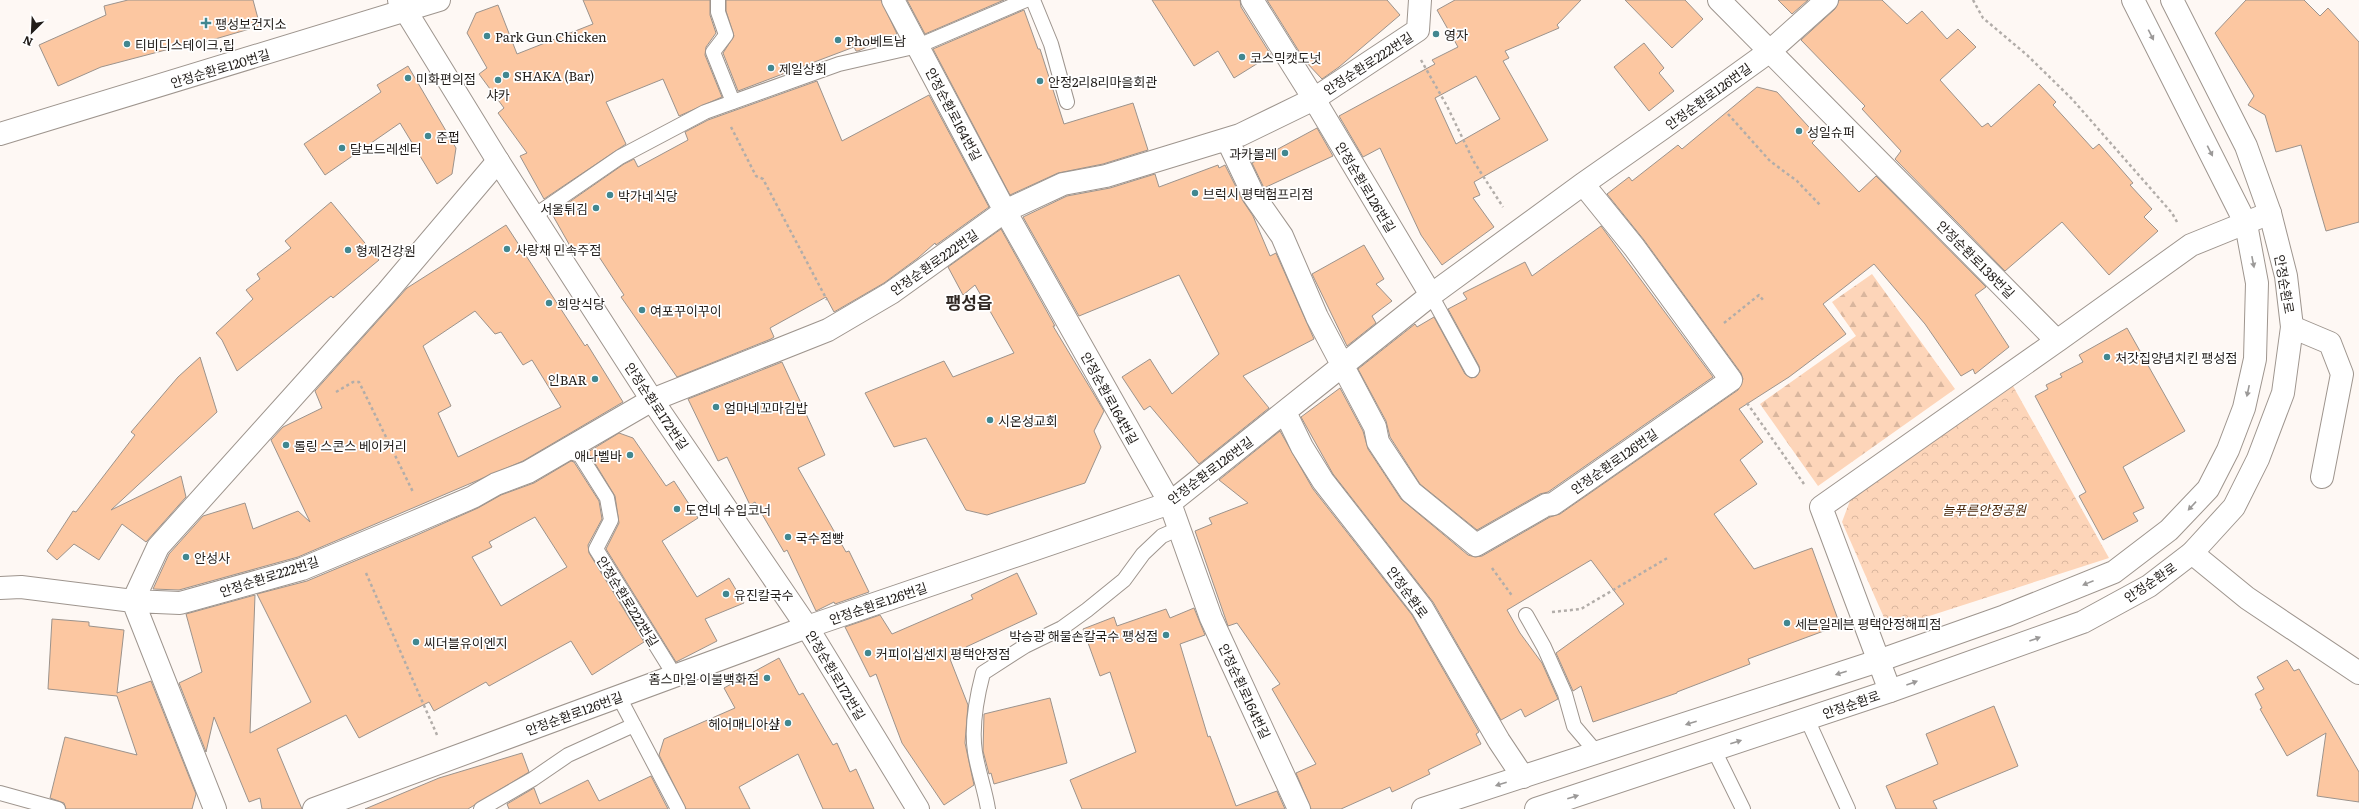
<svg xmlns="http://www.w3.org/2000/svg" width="2359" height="809" viewBox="0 0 2359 809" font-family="Literata,'Noto Sans KR',serif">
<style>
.forest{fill:url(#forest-firs)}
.park{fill:url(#park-crowns)}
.building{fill:#fcc7a1;stroke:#9c938c;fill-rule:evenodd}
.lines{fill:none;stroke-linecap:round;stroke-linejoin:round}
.service-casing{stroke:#9e958e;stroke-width:16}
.minor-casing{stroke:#9e958e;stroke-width:24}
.tertiary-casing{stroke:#9e958e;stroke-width:24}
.secondary-casing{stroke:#9e958e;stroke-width:24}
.path{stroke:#b2ada9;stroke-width:2.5;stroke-dasharray:3 3;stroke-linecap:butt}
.service{stroke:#fff;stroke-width:14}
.minor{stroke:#fff;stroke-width:22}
.tertiary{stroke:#fff;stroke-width:22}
.secondary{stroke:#fff;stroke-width:22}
.oneway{fill:#9b9998}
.poi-dot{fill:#418790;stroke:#fff;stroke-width:1.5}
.labels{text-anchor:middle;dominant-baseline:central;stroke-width:3.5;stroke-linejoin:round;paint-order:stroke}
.poi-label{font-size:13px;fill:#211d1a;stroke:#fff;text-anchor:start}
.street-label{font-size:13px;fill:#211d1a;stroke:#fff}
.park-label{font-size:13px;font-style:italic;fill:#49270a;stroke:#fff}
.district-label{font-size:17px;font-weight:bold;fill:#302823;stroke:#fff}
</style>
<defs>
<pattern id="forest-firs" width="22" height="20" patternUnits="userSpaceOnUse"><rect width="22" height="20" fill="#fdd5b9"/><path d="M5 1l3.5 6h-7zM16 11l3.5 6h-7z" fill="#d9b69e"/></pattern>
<pattern id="park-crowns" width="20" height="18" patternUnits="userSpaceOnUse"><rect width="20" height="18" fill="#fdd5b9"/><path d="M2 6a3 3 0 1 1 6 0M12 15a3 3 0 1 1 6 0" fill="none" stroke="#d9b69e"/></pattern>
</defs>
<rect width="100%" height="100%" fill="#fef8f4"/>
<!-- forest -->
<path class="forest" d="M1872,274l83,115 -137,97 -58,-82 96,-68 -24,-34z"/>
<!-- park -->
<path class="park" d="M2013,386l96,172 -220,71 -47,-107 9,-24z"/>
<!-- building -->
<path class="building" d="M128,0h125l7,26 -83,24v-3l-76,20 -43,19 -19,-41 67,-30 -2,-9z
M583,0h127v15l6,18 -10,14 -1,8 17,42 -43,19 -16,-37 -57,23 20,42 -82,55 -24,-43 7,-3 -29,-40 6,-5 -25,-34 8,-6 -20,-35 9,-20 22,-8 19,49 76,-30z
M726,0h155l16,34 -39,17h-2l-2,-4 -116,44 -15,-38 11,-17 -8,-25z
M907,0h97l-79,34z
M1152,0h88l1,7 30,48 -37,23 -16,-27 -24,15z
M1267,0h120l13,15 -61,52 -17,12 -17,-18z
M1455,0h126l-24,25 2,3 -54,23 4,7 -6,3 45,79 -74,42 6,13 -7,3 21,29 -52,38 -21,-30 -41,-87 -17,9 -24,-41 96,-52 -3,-4 26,-13 -21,-37zM1476,76l24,43 -44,25 -21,-46z
M1625,0h60l18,19 -31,29z
M1778,0h30l-16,14z
M1839,0h43l25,24 15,-13 25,28 11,-10 18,18 -36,33 42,47 6,-4 3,4 48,-43 17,18 -3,3 40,44 6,-5 34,39 -3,2 22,24 -8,8 14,14 -49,44 -47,-53 -57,49 -110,-112 6,-8 -39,-42 3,-3 -64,-66 34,-31z
M2246,0h58l16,16 8,-8 31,34v180l-33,9 -25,-86 -25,7 -11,-37 -17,-10 6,-9 -39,-63z
M1024,10l14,39h2l24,75 69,-21 15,47 -45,14 -45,9 -48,22 -77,-146z
M1644,43l20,25 -5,5 15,18 -25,20 -35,-44z
M408,66l48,82 -4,26 -15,10 -37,-61 -75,52 -21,-31 77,-52 -4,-7z
M817,81l25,60 87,-46 60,112 -53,38 -1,-2 -17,15 -34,25 -50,29 -8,-15 -56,31 4,9 -3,2 -94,38 -56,-80 3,-2 -34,-52 -16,10 -22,-39 72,-50 10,-5 4,8 50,-27 -3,-8 23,-12z
M1757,87l20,5 41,45 -6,6 47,49 17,-16 110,111 -11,8 34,52 -34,27 -2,-5 -12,7 -36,-52 -51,-60 -51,40 23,30 -57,43 -50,32 24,33 -23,18 17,24 -43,30 40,55 58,-21 28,77 -92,34 2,5 -73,28v1l-84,29 -12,-36 -8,5 -17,-38 68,-49 -33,-44 -84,50 13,23 22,30 16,36 -33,18 -4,-8 -20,11 -68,-118 -100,-128 -32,-57 39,-29 23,43 5,18 33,50 67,56 7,2 7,-1 68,-39 10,-3 178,-124 5,-11 -2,-6 -97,-133 -37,-46 22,-17 3,4 46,-36 4,4z
M1317,128l16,28 -69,32 -12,-25z
M1218,165l1,3 6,-3 18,36 10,15 17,40 6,-3 38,86 -71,37 26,32 -70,56 -49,-58 -6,4 -22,-33 28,-18 22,35 47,-40 -40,-79 -100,41 -56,-99 44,-21 43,-8 45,-14 4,13z
M331,202l48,58 -46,38 -2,-2 -94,75 -15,-31 -6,-7 37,-34 -7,-9 14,-11 -3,-5 34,-26 -6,-7z
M506,225l79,121 2,-2 36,58 -100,59 -225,96 -119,33 -26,-1 16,-35 34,-38 42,-13 8,26 45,-18 12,11 -39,-82 12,-13 39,-19 -7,-17 92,-103zM475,311l20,23 6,-2 22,33 9,-5 29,47 -103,50 -20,-44 13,-7 -28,-60z
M1601,226l112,151 -165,115 -8,2 -63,36 -57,-46 -30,-47 -4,-16 -28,-52 57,-45 2,3 17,-10 31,57 6,4 5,-1 4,-6 -1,-5 -31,-57 19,-10 -4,-6 62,-31 7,14z
M1001,229l54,97h-2l51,85 -10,20 7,16 -16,36 -98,32 -21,-5 -40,-72 -32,9 -29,-54 79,-32 9,16 61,-24 -39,-68 -12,10 -15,-28z
M1364,245l20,34 -8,5 16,17 -20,15 4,7 -29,23 -35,-72z
M2127,328l58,103 -62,36 21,41 -11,5 5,8 -35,19 -24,-44 7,-4 -51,-96 13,-7 -2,-4 16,-8 -2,-3 23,-12 -4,-7z
M200,357l17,55 -106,98 70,-34 5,21 -40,45 -24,-18 -23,36 -25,-16 -17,16 -10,-9 26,-40 3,1 59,-77 -4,-3 47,-55z
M782,362l43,93 -27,13 48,84 3,-1 20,41 -34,12 -1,-2 -18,9 -29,-61 -3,2 -29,-50 -5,3 -23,-48 -9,4 -30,-62z
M1280,431l33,58 99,126 67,117 -3,2 5,10 -53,26 2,4 -38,18 -2,-5 -49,22h-30l-15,-36 20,-9 -44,-75 8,-5 -43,-61 -9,3 -33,-95 17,-7 -3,-6 39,-15 -29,-23z
M619,433l14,5 33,48 8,-5 24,37 -36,23 35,56 32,-19 15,25 -39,16 12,22 -41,21 -70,-113 13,-26 -4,-27 -27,-44z
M571,461l3,1 25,39 3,18 -14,26 1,8 55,89 -52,33 -21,-34 -82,45 -3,-4 -52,29 -5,-9 -70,36 -13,-23 -69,34 25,60h-40l-2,-11 -11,4 -35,-85 -8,35 -27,-69 23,-11 -16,-58 69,-19 -5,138 61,-31 -54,-108 50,-13 110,-46 61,-27 23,-13 33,-12zM535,517l32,50 -66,39 -29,-49 20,-10 -3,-5z
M1017,573l20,41 -71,33 2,4 -18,8 18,46 -3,38 9,42 -30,20 -42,-62 -26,-69 -6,3 -25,-50 35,-12 12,19 81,-35 -2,-4z
M1194,608l11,27 -25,9 28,93 2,-1 26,70 41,-15 8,18h-203l-12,-29 66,-28 -26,-80 -10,4 -17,-47 31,-12 3,9 49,-17 4,9z
M52,619l37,3v4l35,4 -7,63 34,-12 45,113 -4,15h-126l-2,-6 -14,-5 15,-61 72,18 -20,-59 -69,-7z
M779,658l20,37 4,-2 30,52 4,-2 13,29 6,-3 18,40h-51l-25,-55 -59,33 11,22h-64l-27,-54 5,-16 71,-31 -11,-20z
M2287,660l7,11 5,-2 60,103v30l-42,-6 9,-63 -39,23 -27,-47 2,-1 -7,-14 9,-5 -7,-12z
M1050,698l17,65 -73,21 -3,-11 -2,1 -6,-23 1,-37z
M1994,706l24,60 -85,35 4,8h-41l-10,-23 52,-22 -12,-30z
M522,753l7,19 -61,37h-103l74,-31z
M651,776l17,33h-159l-2,-5 27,-16 6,16 48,-24 11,21z"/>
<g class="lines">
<defs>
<path id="service" d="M718,0v12l8,23 -13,17 20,50
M1033,0l18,44 16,58
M534,216l86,-59 85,-45 134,-48 79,-18 108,-46
M1431,295l41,75
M564,450l16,5 27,43 4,22 -15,29 79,127
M1526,615l18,32 21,47 9,32 23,27
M619,697l59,112
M1807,719l41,90
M1714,750l29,59
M0,793l58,16
M481,809l52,-30 35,-24 66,-30
M988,809c-3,-19 -10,-38 -13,-57 -4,-25 2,-56 8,-79l42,-27 37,-18 25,-18 37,-30 19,-26 19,-18 16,-7"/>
<path id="minor" d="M893,0l112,211 165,292 41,115 88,191
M1252,0l62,99 117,196
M1719,0l338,341 134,-96 79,-32
M0,134l439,-134
M1227,139l27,57 28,40 35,81 58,110 3,15 33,50 65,53 70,-40 7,-1 178,-124 -97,-133 -51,-63
M2292,327l38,16 12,31 -20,103
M1285,412l17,35 21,34 99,127 77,133 24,36
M2192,553l55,45 112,75
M0,588l21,-1 112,14 47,2 122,-34 110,-46 61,-26 23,-13 32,-12 124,-72 176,-70 63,-37 114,-82 58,-27 43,-8 134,-41 74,-36 104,-69 2,-30
M1890,691l-69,-184 236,-166
M215,809l-82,-208 25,-54 229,-255 111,-131
M314,809l493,-182 363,-124 261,-208 152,-111 80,-56 107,-77 57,-51"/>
<path id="tertiary" d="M399,0l99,161 154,239 155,227 111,182"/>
<path id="secondary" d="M1423,809l455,-148 127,-45 109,-44 55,-42 39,-41 20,-39 16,-42 11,-49 2,-76 -11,-59 -113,-224
M1536,809l354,-118 193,-69 66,-36 43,-33 42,-46 24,-48 25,-66 9,-66 -6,-51 -16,-63 -24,-67 -74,-146"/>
</defs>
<!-- service casing -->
<use href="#service" class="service-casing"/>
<!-- minor casing -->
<use href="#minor" class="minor-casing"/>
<!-- tertiary casing -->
<use href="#tertiary" class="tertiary-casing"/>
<!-- secondary casing -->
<use href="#secondary" class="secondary-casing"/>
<!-- path -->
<path class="path" d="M1973,0l10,18 44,37 45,44 100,114 5,9
M1421,60l26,46 27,56 29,45
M1728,114l42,47 27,20 24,25
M731,127l25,49 7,3 64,121
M1724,323l35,-28 4,5
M336,392l17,-10h6l54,110
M1747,403l57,81
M1492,568l21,29
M366,573l71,162
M1552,612l29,-3 88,-52"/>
<!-- service -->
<use href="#service" class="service"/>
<!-- minor -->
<use href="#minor" class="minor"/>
<!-- tertiary -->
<use href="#tertiary" class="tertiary"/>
<!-- secondary -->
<use href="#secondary" class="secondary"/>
</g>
<!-- one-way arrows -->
<defs><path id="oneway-solid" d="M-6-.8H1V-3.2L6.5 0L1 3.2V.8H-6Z"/></defs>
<g class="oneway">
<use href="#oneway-solid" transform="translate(2151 35) rotate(63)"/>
<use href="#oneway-solid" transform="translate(2210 151) rotate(63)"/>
<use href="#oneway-solid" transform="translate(2253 262) rotate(79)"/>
<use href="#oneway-solid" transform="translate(2248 391) rotate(102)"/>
<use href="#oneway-solid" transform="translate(2192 506) rotate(133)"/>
<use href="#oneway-solid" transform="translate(2088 583) rotate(158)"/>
<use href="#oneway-solid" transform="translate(2035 639) rotate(-20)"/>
<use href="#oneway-solid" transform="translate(1841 673) rotate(162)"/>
<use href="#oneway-solid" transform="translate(1912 683) rotate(-20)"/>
<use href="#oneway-solid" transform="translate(1691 723) rotate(162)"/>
<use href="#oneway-solid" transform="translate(1736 742) rotate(-18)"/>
<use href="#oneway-solid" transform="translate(1501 784) rotate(162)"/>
<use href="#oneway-solid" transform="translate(1573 797) rotate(-17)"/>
</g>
<!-- markers -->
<g class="poi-dot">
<path d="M204 17h4v4h4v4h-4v4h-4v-4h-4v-4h4z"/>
<circle cx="1436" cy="34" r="4"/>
<circle cx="487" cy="36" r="4"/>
<circle cx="838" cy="40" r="4"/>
<circle cx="127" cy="44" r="4"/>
<circle cx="1242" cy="57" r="4"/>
<circle cx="771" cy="68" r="4"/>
<circle cx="506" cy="75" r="4"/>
<circle cx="408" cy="78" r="4"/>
<circle cx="498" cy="80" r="4"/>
<circle cx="1040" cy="81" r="4"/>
<circle cx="1799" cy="131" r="4"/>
<circle cx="428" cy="136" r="4"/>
<circle cx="342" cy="148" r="4"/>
<circle cx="1285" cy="153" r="4"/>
<circle cx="1195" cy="193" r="4"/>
<circle cx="610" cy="195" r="4"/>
<circle cx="596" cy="208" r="4"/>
<circle cx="507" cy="249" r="4"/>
<circle cx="348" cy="250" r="4"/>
<circle cx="549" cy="303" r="4"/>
<circle cx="642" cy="310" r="4"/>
<circle cx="2107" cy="357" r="4"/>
<circle cx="595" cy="379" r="4"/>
<circle cx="716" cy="407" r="4"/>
<circle cx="990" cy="420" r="4"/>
<circle cx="286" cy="445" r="4"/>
<circle cx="630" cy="455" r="4"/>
<circle cx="677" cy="509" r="4"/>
<circle cx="788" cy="537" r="4"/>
<circle cx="186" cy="557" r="4"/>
<circle cx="726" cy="594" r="4"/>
<circle cx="1787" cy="623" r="4"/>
<circle cx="1166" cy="635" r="4"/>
<circle cx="416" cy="642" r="4"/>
<circle cx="868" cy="653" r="4"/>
<circle cx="767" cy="678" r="4"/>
<circle cx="788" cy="723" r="4"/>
</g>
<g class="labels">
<!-- poi labels -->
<g class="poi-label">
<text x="215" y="23">팽성보건지소</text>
<text x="1444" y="34">영자</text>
<text x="495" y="36">Park Gun Chicken</text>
<text x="846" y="40">Pho베트남</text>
<text x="135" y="44">티비디스테이크,립</text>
<text x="1250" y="57">코스믹캣도넛</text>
<text x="779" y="68">제일상회</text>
<text x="514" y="75">SHAKA (Bar)</text>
<text x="416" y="78">미화편의점</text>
<text x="1048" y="81">안정2리8리마을회관</text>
<text x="498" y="94" text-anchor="middle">샤카</text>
<text x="1807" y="131">성일슈퍼</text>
<text x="436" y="136">준펍</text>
<text x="350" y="148">달보드레센터</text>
<text x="1277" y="153" text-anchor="end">과카몰레</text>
<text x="1203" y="193">브럭시 평택험프리점</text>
<text x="618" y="195">박가네식당</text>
<text x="588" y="208" text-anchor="end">서울튀김</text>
<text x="515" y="249">사랑채 민속주점</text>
<text x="356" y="250">형제건강원</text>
<text x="557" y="303">희망식당</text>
<text x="650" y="310">여포꾸이꾸이</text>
<text x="2115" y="357">처갓집양념치킨 팽성점</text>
<text x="587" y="379" text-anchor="end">인BAR</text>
<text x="724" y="407">엄마네꼬마김밥</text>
<text x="998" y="420">시온성교회</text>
<text x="294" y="445">롤링 스콘스 베이커리</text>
<text x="622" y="455" text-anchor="end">애나벨바</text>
<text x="685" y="509">도연네 수입코너</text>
<text x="796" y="537">국수점빵</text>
<text x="194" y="557">안성사</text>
<text x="734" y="594">유진칼국수</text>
<text x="1795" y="623">세븐일레븐 평택안정해피점</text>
<text x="1158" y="635" text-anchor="end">박승광 해물손칼국수 팽성점</text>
<text x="424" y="642">씨더블유이엔지</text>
<text x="876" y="653">커피이십센치 평택안정점</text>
<text x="759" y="678" text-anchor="end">홈스마일 이불백화점</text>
<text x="780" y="723" text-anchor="end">헤어매니아샾</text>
</g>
<!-- street labels -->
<g class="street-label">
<text transform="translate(1368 63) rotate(-33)">안정순환로222번길</text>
<text transform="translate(220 68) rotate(-17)">안정순환로120번길</text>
<text transform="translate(1708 96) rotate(-36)">안정순환로126번길</text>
<text transform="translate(954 114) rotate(62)">안정순환로164번길</text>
<text transform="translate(1366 187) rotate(59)">안정순환로126번길</text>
<text transform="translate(1976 259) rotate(45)">안정순환로138번길</text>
<text transform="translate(934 262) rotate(-35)">안정순환로222번길</text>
<text transform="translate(2285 284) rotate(80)">안정순환로</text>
<text transform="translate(1110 398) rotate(61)">안정순환로164번길</text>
<text transform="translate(657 406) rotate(56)">안정순환로172번길</text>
<text transform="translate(1614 461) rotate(-35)">안정순환로126번길</text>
<text transform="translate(1210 470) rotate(-37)">안정순환로126번길</text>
<text transform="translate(269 576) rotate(-18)">안정순환로222번길</text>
<text transform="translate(2150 582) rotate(-34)">안정순환로</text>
<text transform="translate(1408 592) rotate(54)">안정순환로</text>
<text transform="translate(628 601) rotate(58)">안정순환로222번길</text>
<text transform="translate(878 603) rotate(-19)">안정순환로126번길</text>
<text transform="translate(836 675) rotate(59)">안정순환로172번길</text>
<text transform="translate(1245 691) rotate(65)">안정순환로164번길</text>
<text transform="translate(1851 704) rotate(-19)">안정순환로</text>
<text transform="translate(574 713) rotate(-20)">안정순환로126번길</text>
</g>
<!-- park labels -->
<g class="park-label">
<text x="1984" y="509">늘푸른안정공원</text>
</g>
<!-- district labels -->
<g class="district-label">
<text x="969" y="301">팽성읍</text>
</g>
</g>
<!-- north arrow -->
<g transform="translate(32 32) rotate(204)" stroke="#ffffff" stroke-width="3" paint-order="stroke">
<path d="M0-3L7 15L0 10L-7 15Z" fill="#211d1a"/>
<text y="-6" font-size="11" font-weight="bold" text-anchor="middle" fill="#211d1a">N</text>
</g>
</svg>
